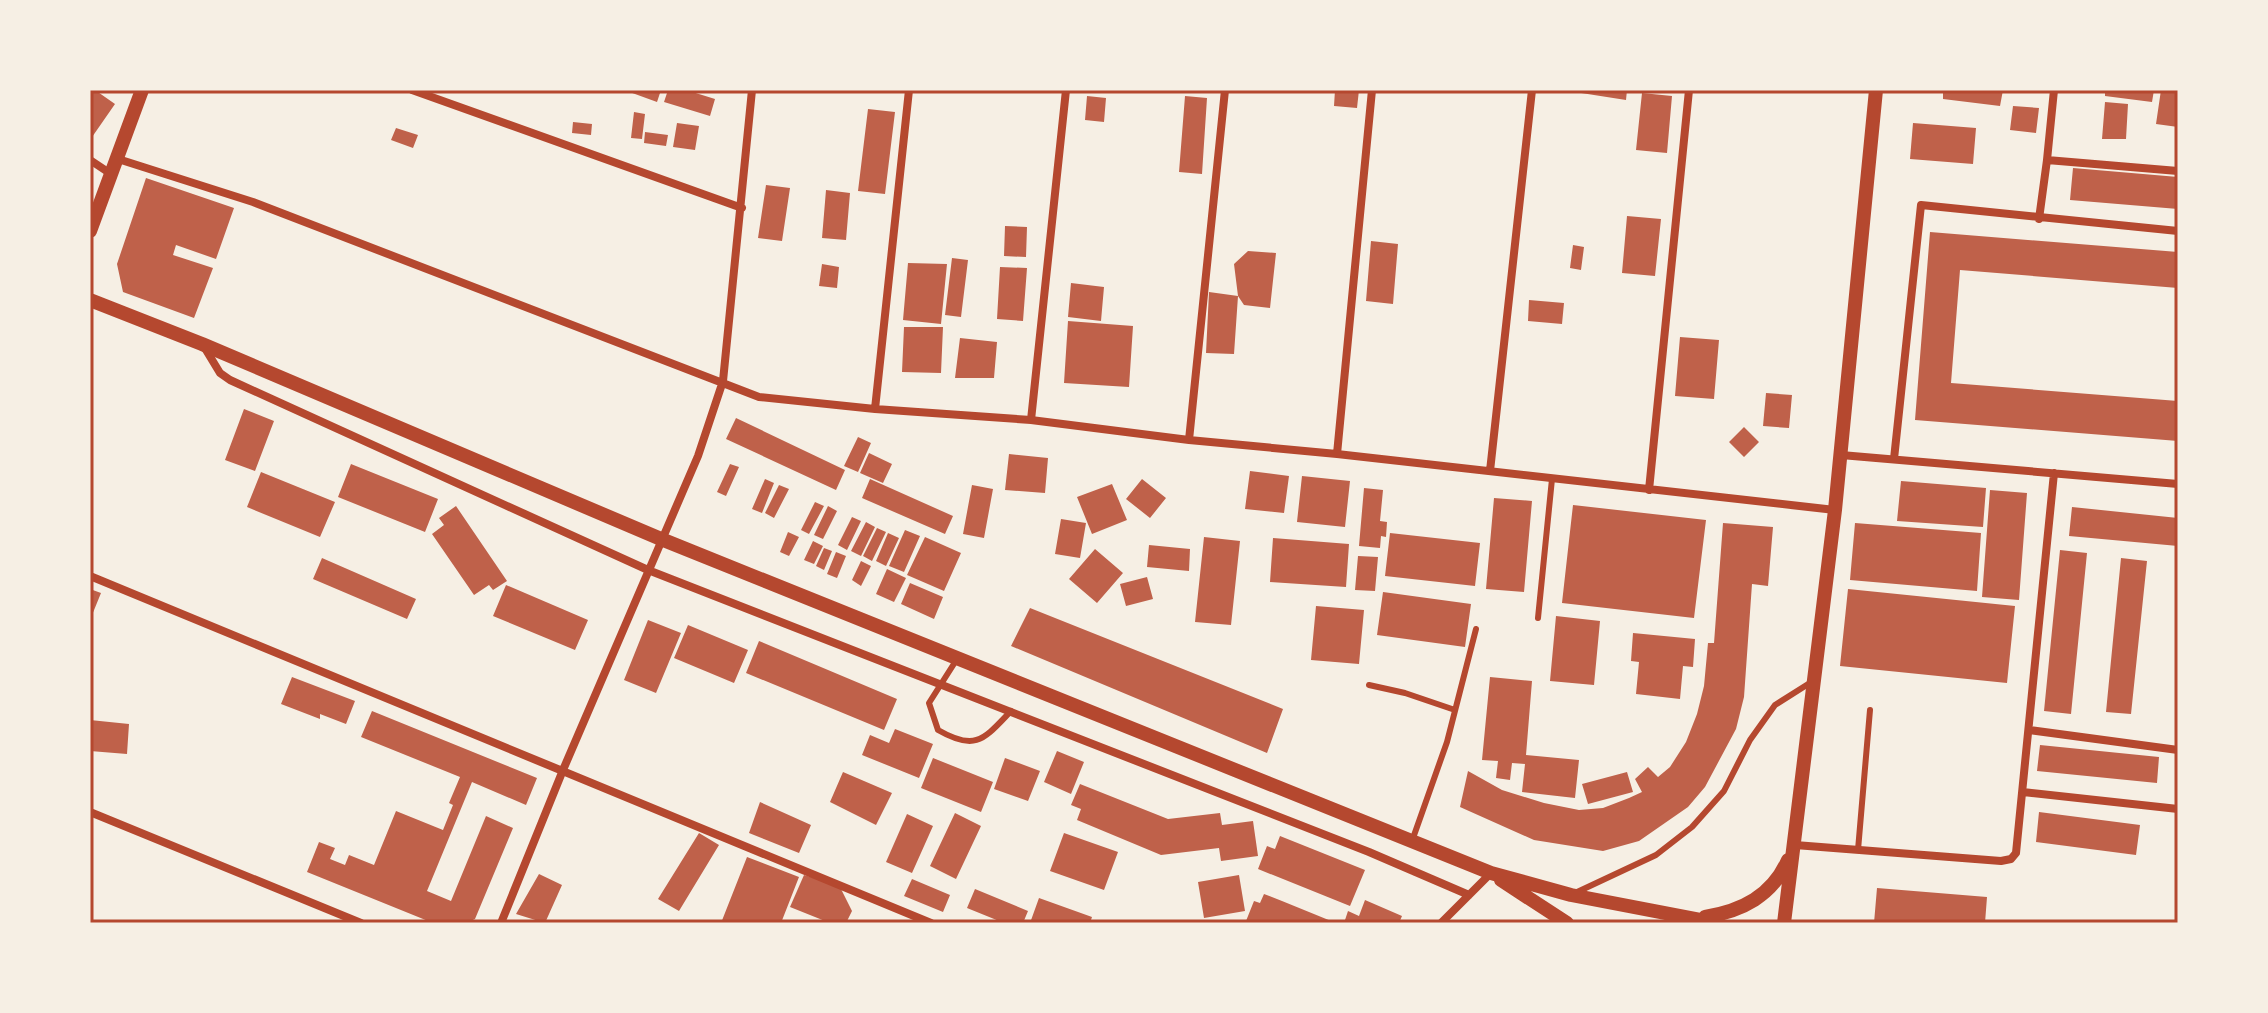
<svg xmlns="http://www.w3.org/2000/svg" width="2268" height="1013" viewBox="0 0 2268 1013" font-family="'Space Grotesk',sans-serif">
<style>
.building{fill:#bf614a}
.lines{fill:none;stroke-linecap:round;stroke-linejoin:round}
.service{stroke:#b5482f;stroke-width:6}
.minor{stroke:#b5482f;stroke-width:8}
.tertiary{stroke:#b5482f;stroke-width:14}
.neatline{fill:none;stroke:#b5482f;stroke-width:3}
</style>
<rect width="100%" height="100%" fill="#f6efe4"/>
<!-- building -->
<path class="building" d="M90,90h5l20,14 -25,36z
M624,90h37l-4,12z
M668,90h18l29,9 -5,17 -46,-14z
M1335,90h24l-2,18 -23,-2z
M1562,90h65l-1,10z
M1943,90h60l-3,16 -57,-7z
M2105,90h49l-2,12 -47,-6z
M2161,90h17v37l-22,-3z
M1642,93l30,3 -5,57 -31,-3z
M1087,96l19,2 -2,24 -19,-2z
M1185,96l22,2 -5,76 -23,-2z
M2105,102l23,2 -2,35h-24z
M2013,106l26,2 -3,25 -26,-3z
M868,109l27,3 -10,82 -27,-3z
M634,112l11,2 -3,25 -11,-1z
M573,122l19,2 -1,11 -19,-2z
M677,123l22,3 -4,24 -22,-3z
M1913,123l63,5 -3,36 -63,-5z
M396,128l22,7 -5,13 -22,-8z
M645,132l23,3 -2,11 -22,-3z
M2073,168l105,9v32l-108,-9z
M146,178l88,30 -18,51 -40,-14 -3,10 40,13 -19,50 -71,-26 -6,-28z
M766,185l24,3 -8,53 -24,-3z
M826,190l24,3 -4,47 -24,-2z
M1627,216l34,3 -6,57 -33,-3z
M1005,226l22,1 -1,30 -22,-1z
M1930,232l248,20v36l-218,-18 -9,113 227,18v40l-263,-21z
M1371,241l27,3 -5,60 -27,-3z
M1573,245l11,2 -3,23 -11,-2z
M1248,251l28,2 -6,55 -26,-3 -6,-9 -4,-32z
M952,258l16,2 -7,57 -16,-2z
M908,263l39,1 -6,60 -38,-4z
M822,264l17,3 -2,21 -18,-2z
M1000,267l27,1 -4,53 -26,-2z
M1071,283l33,4 -3,34 -33,-4z
M1209,292l29,4 -4,58 -28,-1z
M1529,300l35,3 -2,21 -34,-3z
M1068,321l65,5 -4,61 -65,-4z
M904,327h39l-2,46 -39,-1z
M1680,337l39,3 -5,59 -39,-3z
M960,338l37,4 -3,36h-39z
M1766,393l26,2 -3,33 -26,-2z
M244,409l30,12 -19,50 -30,-11z
M736,418l109,52 -9,20 -110,-51z
M1744,427l15,15 -15,15 -15,-15z
M858,437l13,6 -13,29 -14,-6z
M869,453l23,11 -9,19 -23,-10z
M1009,454l39,4 -3,35 -40,-3z
M351,464l87,35 -13,33 -87,-35z
M730,464l9,3 -13,29 -9,-4z
M1250,471l39,5 -5,37 -39,-4z
M261,472l74,30 -15,35 -73,-30z
M1302,476l48,5 -5,46 -48,-5z
M765,479l9,4 -12,30 -10,-4z
M870,479l83,37 -8,18 -83,-36z
M1142,479l24,19 -16,20 -24,-19z
M1901,481l85,7 -3,39 -86,-6z
M1112,484l15,36 -35,14 -15,-37z
M779,485l10,4 -15,29 -9,-5z
M972,485l21,4 -9,49 -21,-4z
M1364,488l19,2 -3,31 7,1 -1,15 -5,-1 -1,12 -21,-2z
M1990,490l37,3 -8,107 -37,-3z
M1494,498l38,3 -8,91 -38,-3z
M815,502l9,4 -15,28 -8,-4z
M1573,505l133,15 -12,98 -132,-15z
M456,506l51,75 -14,9 -4,-5 -15,10 -42,-61 12,-9 -5,-7z
M828,506l9,5 -14,28 -9,-4z
M2072,507l106,11v28l-109,-10z
M852,517l9,4 -14,29 -9,-5z
M1061,519l25,4 -6,35 -25,-4z
M866,522l9,5 -14,29 -10,-5z
M1723,523l50,4 -5,59 -16,-2 -8,113 -8,32 -31,58 -17,20 -49,34 -36,10 -69,-11 -74,-33 8,-36 34,19 42,13 35,7 24,-2 26,-10 13,-6 -7,-13 13,-12 10,10 12,-10 16,-25 11,-28 7,-28 4,-43h6z
M1855,523l126,10 -4,58 -127,-11z
M877,528l9,4 -14,29 -9,-5z
M905,530l15,6 -16,36 -15,-6z
M788,532l11,5 -10,19 -9,-4z
M888,533l11,5 -13,28 -10,-5z
M1390,533l90,10 -5,43 -90,-10z
M925,537l36,16 -17,38 -37,-16z
M1204,537l36,4 -9,84 -36,-3z
M1273,538l76,6 -3,43 -76,-5z
M813,541l10,5 -9,18 -10,-4z
M1149,545l41,4 -1,22 -42,-4z
M824,548l8,3 -8,19 -8,-4z
M1095,549l28,24 -26,30 -28,-24z
M2060,550l27,3 -16,161 -27,-3z
M836,552l10,4 -9,22 -10,-4z
M1358,556l20,1 -3,34 -20,-1z
M322,558l94,41 -9,20 -94,-40z
M2121,558l26,3 -16,153 -25,-2z
M861,561l10,5 -10,20 -9,-6z
M887,569l19,9 -12,24 -18,-8z
M1147,577l6,22 -27,7 -6,-22z
M910,583l33,14 -9,22 -33,-15z
M506,585l82,35 -13,30 -82,-34z
M90,589l11,4 -11,27z
M1848,589l167,17 -8,77 -167,-17z
M1383,592l88,12 -6,43 -88,-12z
M1316,606l48,4 -5,54 -48,-4z
M1030,608l253,101 -16,44 -256,-107z
M1556,616l44,5 -6,64 -44,-4z
M648,620l33,13 -25,60 -32,-13z
M688,625l60,25 -14,33 -60,-25z
M1633,633l62,6 -2,28 -10,-1 -3,33 -44,-5 3,-32 -8,-1z
M759,641l138,58 -13,31 -138,-57z
M292,677l63,24 -9,23 -26,-10v5l-39,-15z
M1490,677l42,4 -6,74 53,5 -4,38 -53,-6 3,-28 -13,-1 -2,17 -14,-2 2,-17 -16,-1z
M372,711l165,67 -11,27 -54,-23 -45,109 24,10 35,-85 27,12 -38,91 -9,4h-33l-126,-51 12,-30 16,6 -5,11 15,6 4,-10 25,10 22,-54 47,19 10,-25 -4,-2 11,-26 -99,-40z
M90,720l39,4 -2,30 -37,-3z
M895,729l38,15 -14,34 -57,-23 8,-20 19,8z
M2040,745l119,12 -2,26 -120,-12z
M1057,751l27,11 -13,32 -27,-12z
M933,758l60,24 -12,30 -60,-24z
M1005,758l35,13 -12,30 -34,-12z
M843,772l49,21 -16,32 -46,-23z
M1627,772l6,20 -45,12 -6,-20z
M1080,784l88,35 52,-6 2,12 31,-4 5,35 -37,5 -2,-13 -58,7 -84,-35 4,-11 -10,-4z
M760,802l51,23 -12,28 -50,-20z
M2039,812l101,13 -4,30 -100,-13z
M955,813l26,13 -25,53 -26,-13z
M907,814l26,12 -21,47 -26,-11z
M699,833l20,12 -40,66 -21,-12z
M1064,833l54,19 -14,38 -54,-19z
M1280,836l85,34 -15,36 -92,-37 9,-23 8,3z
M747,857l52,20 -18,46h-60z
M539,874l23,11 -17,38 -29,-9z
M804,875l35,10 13,26 -6,12h-16l-40,-16z
M1239,875l6,36 -41,7 -6,-36z
M912,879l38,16 -7,17 -39,-16z
M1877,888l110,9 -2,26h-111z
M975,889l53,22 -5,12h-19l-37,-15z
M1264,894l18,7 54,22h-85l-5,-2 8,-20 6,2z
M1039,898l53,19 -2,6h-60z
M1365,900l37,16 -3,7h-55l4,-12 11,5z"/>
<g class="lines">
<!-- service -->
<path class="service" d="M1538,618l14,-139
M957,659l-28,44 9,27c38,22 46,9 73,-19
M1369,685l36,8 50,17
M1412,841l35,-99 29,-113
M1858,850l12,-140
M1575,893l81,-38 36,-28 32,-36 26,-51 25,-35 38,-24"/>
<!-- minor -->
<path class="minor" d="M412,90l330,118
M118,159l135,43 506,195 116,12 156,11 158,20 148,14 498,56
M90,160l21,14
M2047,160l7,-70
M2039,219l8,-59 131,11
M203,345l17,28 10,7 418,190 721,282 100,43
M875,409l34,-319
M1031,420l35,-330
M1189,440l36,-350
M1337,454l35,-364
M1841,455l337,29
M1894,459l27,-254 257,26
M1490,471l42,-381
M1649,490l40,-400
M90,576l841,347
M2029,730l149,20
M2023,792l155,17
M90,812l271,111
M1795,845l206,16 10,-2 5,-6 38,-380
M501,923l62,-153 135,-314 25,-75 29,-291
M1441,923l50,-50"/>
<!-- tertiary -->
<path class="tertiary" d="M90,231l52,-141
M90,300l112,44 459,195 830,334 80,22 146,28
M1501,880l66,43
M1705,917c37,-6 67,-21 83,-57
M1784,923l51,-413 41,-420"/>
</g>
<!-- border -->
<rect width="2268" height="1013" fill="none" stroke="#f6efe4" stroke-width="184"/>
<rect x="92" y="92" width="2084" height="829" class="neatline"/>
</svg>
